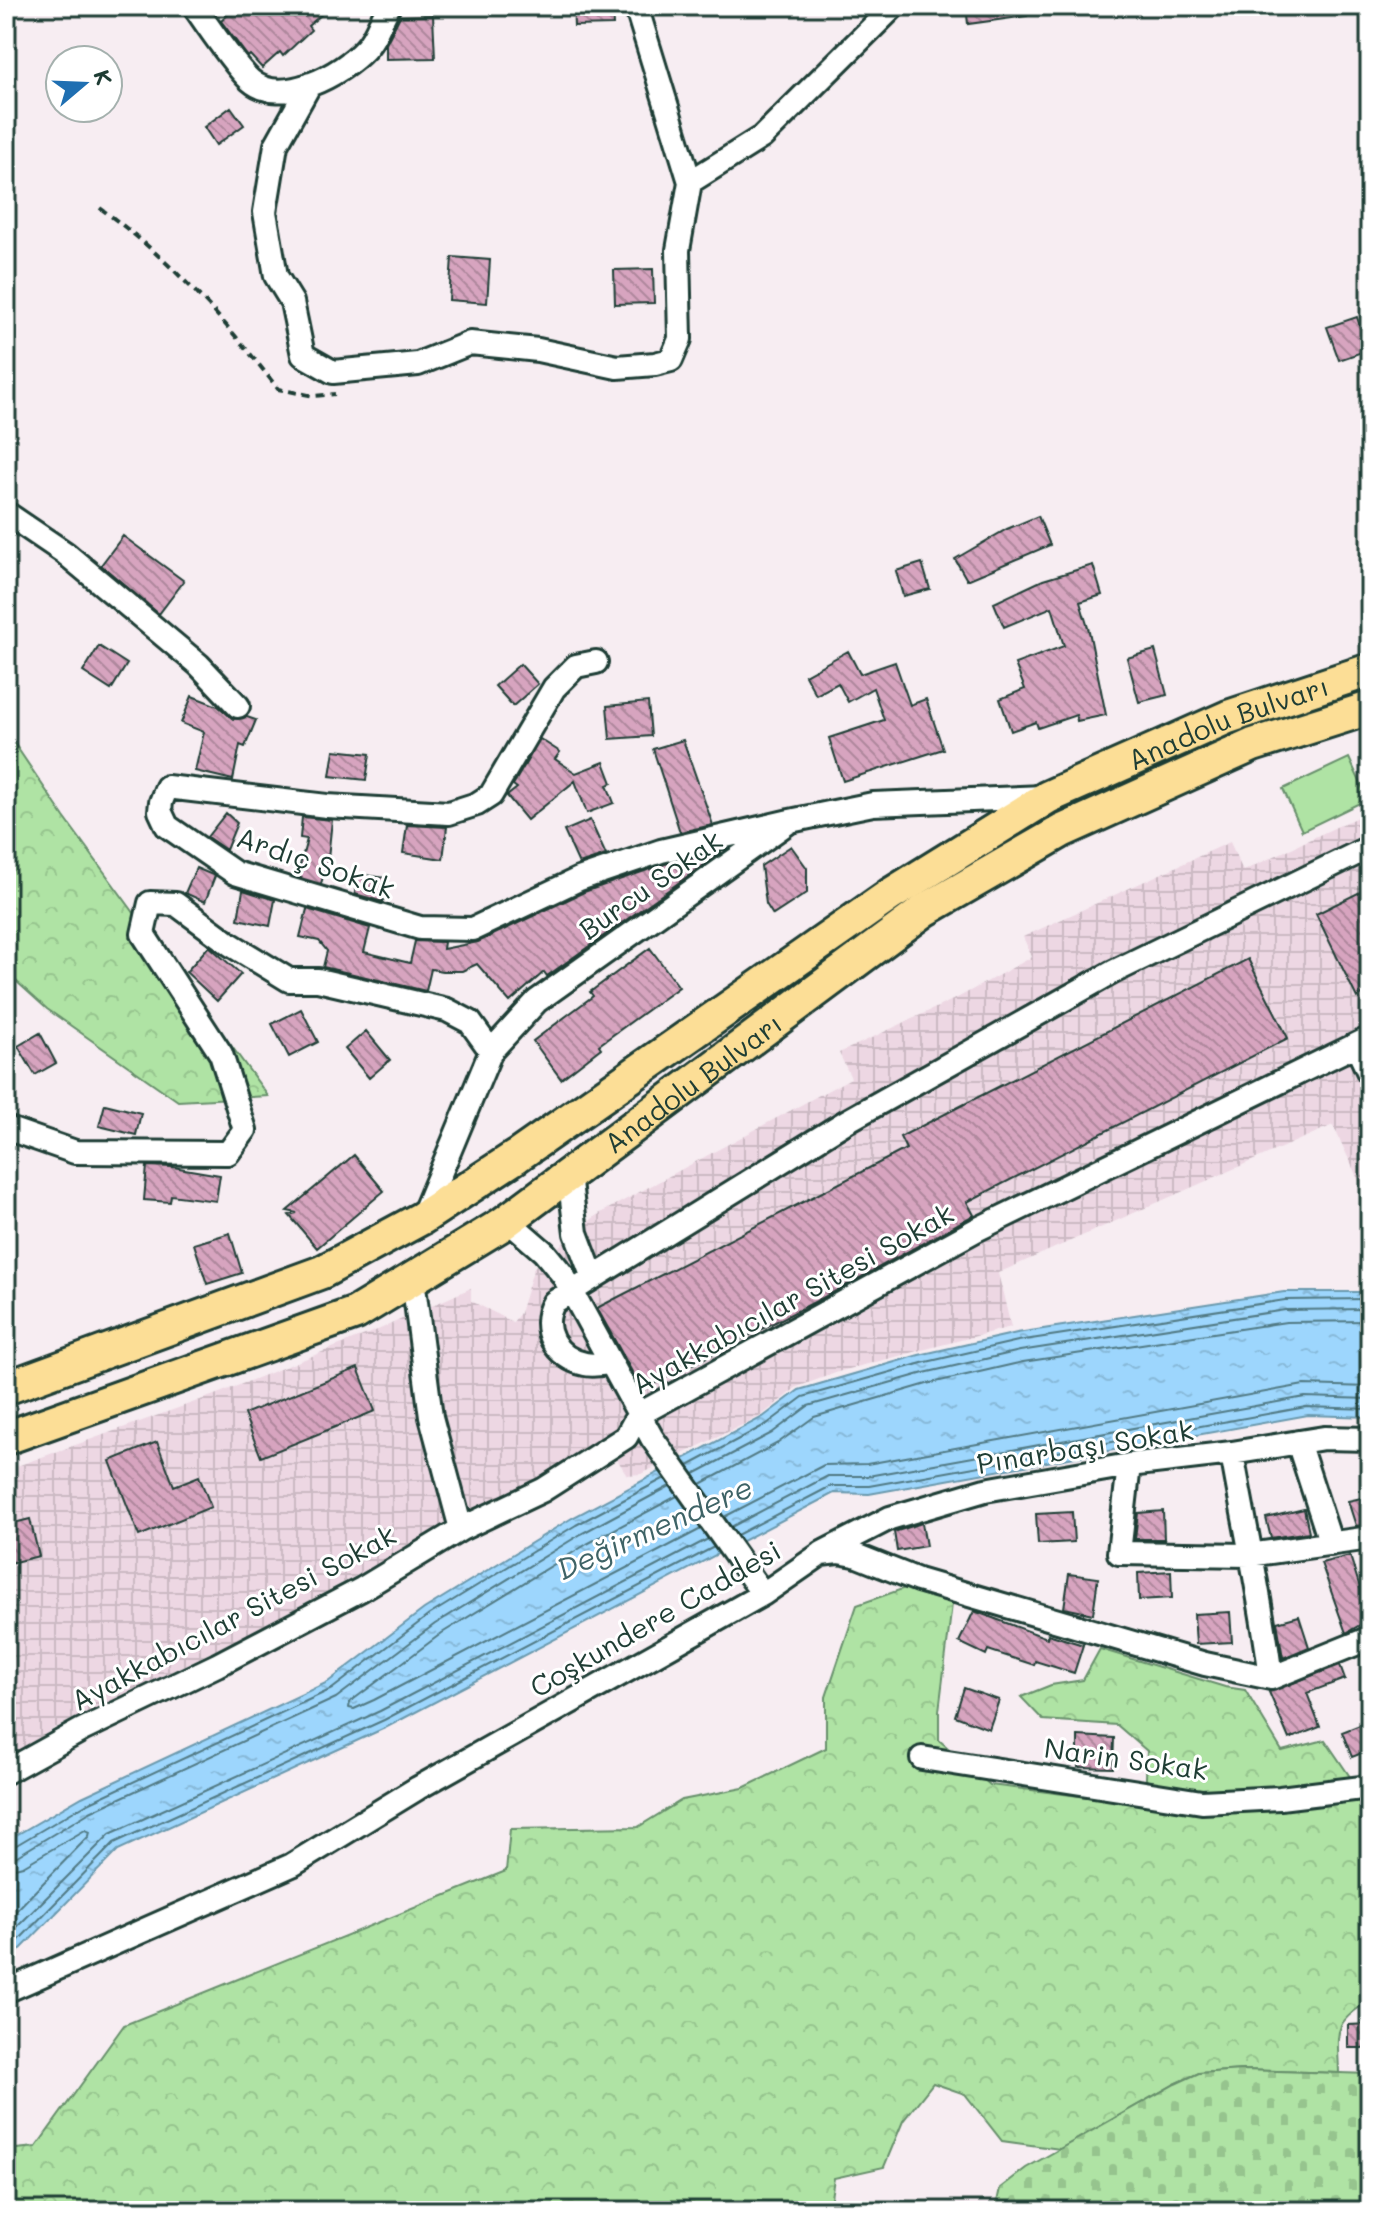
<svg xmlns="http://www.w3.org/2000/svg" width="1376" height="2217" viewBox="0 0 1376 2217" font-family="Mali,sans-serif">
<style>
.industrial{fill:url(#industrial-grid)}
.green{fill:#afe3a4;stroke:#67906c;stroke-width:2}
.forest{fill:url(#forest-crowns);stroke:#67906c;stroke-width:2}
.cemetery{fill:url(#cemetery-stones);stroke:#67906c;stroke-width:2}
.water{fill:url(#water-ripples);stroke:#6b99ad;stroke-width:2}
.lines{fill:none;stroke-linecap:round;stroke-linejoin:round}
.shore{stroke:#517a84;stroke-width:2}
.building{fill:url(#building-back-hatch);stroke:#1f3d34;stroke-width:2}
.minor-casing{stroke:#1f3d34;stroke-width:28}
.highway-casing{stroke:#1f3d34;stroke-width:38}
.path{stroke:#1f3d34;stroke-width:4;stroke-dasharray:8 6;stroke-linecap:butt}
.minor{stroke:#fff;stroke-width:22}
.highway{stroke:#fcde96;stroke-width:32}
.labels{text-anchor:middle;dominant-baseline:central;stroke-width:6;stroke-linejoin:round;paint-order:stroke}
.street-label{font-size:28px;fill:#1f3d34;stroke:#fff}
.water-label{font-size:30px;font-style:italic;fill:#3e6366;stroke:#fff}
</style>
<defs>
<pattern id="industrial-grid" width="8" height="8" patternUnits="userSpaceOnUse" patternTransform="scale(2)"><rect width="8" height="8" fill="#edd7e3"/><path d="M0 4h8M4 0v8" fill="none" stroke="#cbb9c3"/></pattern>
<pattern id="forest-crowns" width="20" height="18" patternUnits="userSpaceOnUse" patternTransform="scale(2)"><rect width="20" height="18" fill="#afe3a4"/><path d="M2 6a3 3 0 1 1 6 0M12 15a3 3 0 1 1 6 0" fill="none" stroke="#96c48e"/></pattern>
<pattern id="cemetery-stones" width="16" height="16" patternUnits="userSpaceOnUse" patternTransform="scale(2)"><rect width="16" height="16" fill="#afe3a4"/><path d="M2 7V4a2 2 0 0 1 4 0v3zM10 15v-3a2 2 0 0 1 4 0v3z" fill="#96c48e"/></pattern>
<pattern id="water-ripples" width="26" height="14" patternUnits="userSpaceOnUse" patternTransform="scale(2)"><rect width="26" height="14" fill="#9dd6fd"/><path d="M2 4q2-2 4 0t4 0M15 11q2-2 4 0t4 0" fill="none" stroke="#87b9d9"/></pattern>
<pattern id="building-back-hatch" width="6" height="6" patternUnits="userSpaceOnUse" patternTransform="scale(2)"><rect width="6" height="6" fill="#d7a4bf"/><path d="M-1 5l2 2M0 0l6 6M5-1l2 2" fill="none" stroke="#ae879c"/></pattern>
</defs>
<rect width="100%" height="100%" fill="#f7edf2"/>
<filter id="ink" filterUnits="userSpaceOnUse"><feTurbulence type="fractalNoise" baseFrequency=".0125" numOctaves="2"/><feDisplacementMap in="SourceGraphic" scale="16" xChannelSelector="R" yChannelSelector="G"/><feConvolveMatrix kernelMatrix="1 2 1 2 8 2 1 2 1" color-interpolation-filters="sRGB"/></filter>
<g filter="url(#ink)">
<!-- industrial -->
<path class="industrial" d="M1370,811v394l-37,-80 -335,148 13,54 -170,44 -44,16 -36,29 -120,58 -14,1 -12,-19 -4,-23 -15,14 -360,193 -183,89 -47,32v-291l211,-76 163,-65 91,-41v13l42,21 7,-9 14,-46 63,-52 254,-137 -12,-25 120,-56 73,-40 -9,-20 207,-95 13,29z"/>
<!-- green -->
<path class="green" d="M1349,758l19,41 -66,32 -19,-42z"/>
<!-- forest -->
<path class="forest" d="M6,731l58,86 204,279 -90,5 -131,-92 -41,-37z
M919,1583l33,21 -13,107v29l51,45 155,19 2,-53 -30,-26 -74,-5 -22,-23 30,-12 32,-5 17,-31 125,38 20,3 37,61 43,-11 30,44 15,-6v223c-39,22 -32,31 -31,72l-97,-3 -43,3 -24,11 -115,65 -58,-8 -37,-47 -32,-11 -30,38 -19,46 -50,11 -5,33h-823v-61l30,-3 88,-122 382,-154 4,-42 128,-2 44,-27 61,-12 83,-40v-51l31,-92z"/>
<!-- cemetery -->
<path class="cemetery" d="M1242,2070l128,4v137h-375l5,-23 26,-20 149,-84 24,-11z"/>
<!-- water -->
<path class="water" d="M1284,1292h86v125l-62,-2 -439,79 -35,-1 -447,234 -269,123 -100,102 -12,7v-118l76,-44 246,-115 96,-73 148,-91 191,-101 36,-27 120,-35 98,-22z"/>
<g class="lines">
<!-- shore -->
<path class="shore" d="M688,1466l79,-42 36,-27 119,-34 96,-22 267,-41 85,-1
M694,1474l78,-41 36,-27 116,-33 96,-22 265,-41 85,-1
M701,1484l77,-41 36,-26 113,-33 96,-22 263,-40 84,-1
M677,1496l-90,48 -145,89 -92,69 -1,6 5,1 20,-9 327,-171
M724,1517l100,-52 43,-1 437,-79 66,2
M731,1527l97,-51h40l437,-79 65,2
M737,1535l94,-49h38l437,-79 64,2
M6,1848l7,-1 73,-43 246,-115 97,-74 147,-90 89,-47
M6,1858l11,-2 73,-44 246,-114 99,-74 146,-90 89,-48
M6,1870l17,-4 62,-36 5,2 -1,4 -83,85
M6,1938l104,-104 270,-123 328,-172
M6,1950l7,-4 101,-103 270,-123 330,-173"/>
</g>
<!-- building -->
<path class="building" d="M238,6h75l8,9 -13,11 3,4 -28,26 -3,-4 -18,16 -12,-13 -2,2 -27,-36z
M573,6h39l1,19 -39,1z
M966,6h61v10l-59,8z
M433,15l2,43 -49,1v-15l14,-28z
M231,107l13,18 -28,20 -12,-18z
M452,257l38,3 -3,43 -38,-3z
M653,269l1,34 -39,1 -1,-34z
M1357,317l11,33 -29,10 -12,-33z
M1038,516l12,29 -83,35 -12,-21 52,-30z
M123,536l61,45 -25,33 -58,-49z
M922,563l8,26 -27,7 -7,-25z
M1093,565l9,30 -22,7 9,29 17,84 -29,6 -1,-6 -38,13 -2,-6 -25,9 -11,-32 25,-10 -10,-25 49,-18 -12,-39 -48,20 -10,-24 49,-23z
M99,646l28,18 -16,26 -28,-18z
M1155,650l12,45 -28,7 -12,-44z
M848,651l12,23 35,-12 15,43 16,-6 17,50 -100,32 -14,-43 55,-18 -11,-32 -25,14 -10,-19 -22,12 -11,-20z
M520,664l18,20 -25,22 -18,-20z
M192,696l26,10 15,13 14,-2 9,3 -11,27 -5,-2 -7,35 -38,-9 9,-39 -23,-9z
M648,702l3,34 -41,3 -3,-33z
M540,739l20,13 -5,7 21,14 28,-11 8,21 -5,2 7,18 -27,10 -12,-32 -48,39 -20,-24 10,-8 -4,-3z
M683,740l30,85 -33,7 -27,-83z
M334,750l36,4 -4,26 -36,-4z
M226,813l11,10 -11,27 -19,-13z
M302,817l30,3 -4,38 -7,26 -24,-7 10,-38 -7,-1z
M590,820l16,35 -27,9 -15,-33z
M407,825l40,2 -4,32 -40,-6z
M791,846l16,22v25l-34,22 -7,-11 -5,-38z
M722,852l-175,124 -3,-4 -34,30 -33,-38 -15,7h-20l-11,-2 -5,22 -103,-24 4,-16 -8,-10 -19,-4 7,-28 63,19 -6,24 46,11 5,-22 29,1 -1,7 35,-7 106,-50 81,-28z
M196,868l19,8 -10,26 -20,-9z
M357,874l29,4 -3,24 -28,-8z
M1370,887v104l-13,7 -41,-84z
M243,890l32,10 -5,26 -32,-7z
M209,946l32,28 -24,27 -31,-29z
M650,948l29,39 -80,58 2,3 -40,31 -28,-38 60,-45 -3,-4z
M1248,959l40,79 -321,164 7,13 -138,76 -194,99 -45,-82 309,-159 -6,-12z
M301,1009l17,33 -29,15 -17,-33z
M366,1031l24,29 -21,18 -24,-29z
M40,1033l16,30 -21,12 -17,-29z
M105,1104l36,9 -5,22 -37,-9z
M354,1155l30,36 -67,57 -28,-33 8,-2 -10,-2z
M147,1166l26,1 47,8 -4,26 -45,-6 -1,7 -26,-2z
M230,1233l12,40 -35,11 -13,-40z
M358,1368l17,43 -114,46 -17,-43z
M157,1442l17,44 25,-10 12,31 -72,29 -29,-75z
M1370,1496v28l-14,2 -8,-25z
M1304,1509l5,23 -38,6 -5,-20z
M1163,1511l1,28h-29l3,-26z
M1072,1512l2,30 -36,2 -2,-30z
M30,1519l9,37 -33,8v-39z
M922,1523l4,23 -29,5 -3,-19z
M1350,1556l20,63 -24,14 -25,-70z
M1171,1571l1,27 -33,2 -1,-27z
M1069,1574l29,4 -5,36 -29,-6z
M974,1611l73,27 1,-4 35,11 -9,28 -39,-12 -1,4 -46,-15 -2,5 -27,-13z
M1230,1612l2,30 -36,2 -2,-30z
M1299,1616l10,31 -26,11 -6,-36z
M1340,1665l5,14 -38,14 13,34 -31,12 -20,-47z
M964,1688l35,12 -10,29 -34,-13z
M1370,1721v29l-18,7 -10,-25z
M1078,1736l36,2 -1,30 -35,-1z
M1370,2024v24h-22v-23z"/>
<g class="lines">
<defs>
<path id="minor" d="M194,6c13,19 40,59 56,74 31,28 92,-6 115,-31 11,-11 16,-30 24,-43
M310,84l-34,61 -11,67 11,64 16,26 11,53 30,17 85,-8 52,-21 68,7 79,17 38,-3 16,-4 9,-21 -2,-89 12,-68 -54,-176
M690,182l72,-45 132,-131
M6,513l59,40 134,112 39,41
M596,662l-20,4 -22,22 -63,107 -14,9 -28,9 -122,-7 -160,-19 -6,15 -1,9 7,15 68,47 185,55 53,1 106,-50 82,-28 129,-30
M1356,1045l14,30
M6,1128l69,24 153,1 17,-23 -24,-76 -78,-120 7,-31 26,1 54,40 59,36h29l129,30 23,12 21,29
M569,1174l7,59 17,45
M422,1217l69,-166 46,-50 253,-180 83,-17 171,-7
M507,1220l37,32 19,23 89,163 111,156
M413,1279l18,138 30,112
M611,1363c-9,1 -18,3 -26,1 -29,-6 -47,-35 -31,-62l293,-181 266,-149 257,-125
M1298,1442l33,102
M1232,1453c13,75 30,149 39,225
M1129,1465l-10,88 130,2 121,-17
M822,1553l68,-35 95,-28 144,-25 103,-12 92,-15 46,1
M922,1758l280,44 78,-4 90,-11
M6,1772l76,-42 135,-65 145,-76 99,-60 82,-39 83,-53 12,-22 338,-185 394,-192
M6,1991l286,-126 126,-77 345,-194 58,-40 17,-2 17,3 63,25 287,84 66,14 99,-40"/>
<g id="highway">
<path id="s1" d="M6,1388l316,-116 100,-54 95,-62 373,-261 158,-98 180,-80 142,-47"/>
<path id="s2" d="M6,1438l350,-125 145,-88 424,-315 137,-79 191,-86 117,-37"/>
</g>
</defs>
<!-- minor casing -->
<use href="#minor" class="minor-casing"/>
<!-- highway casing -->
<use href="#highway" class="highway-casing"/>
<!-- path -->
<path class="path" d="M100,208c69,50 126,113 178,181l36,7 21,-2"/>
<!-- minor -->
<use href="#minor" class="minor"/>
<!-- highway -->
<use href="#highway" class="highway"/>
</g>
</g>
<g class="labels">
<!-- street labels -->
<g class="street-label">
<text stroke="none"><textPath href="#s1" startOffset="1400">Anadolu Bulvarı</textPath></text>
<text transform="translate(316 862) rotate(19)">Ardıç Sokak</text>
<text transform="translate(650 884) rotate(-35)">Burcu Sokak</text>
<text stroke="none"><textPath href="#s2" startOffset="780">Anadolu Bulvarı</textPath></text>
<text transform="translate(792 1298) rotate(-29)">Ayakkabıcılar Sitesi Sokak</text>
<text transform="translate(1085 1446) rotate(-9)">Pınarbaşı Sokak</text>
<text transform="translate(233 1617) rotate(-28)">Ayakkabıcılar Sitesi Sokak</text>
<text transform="translate(655 1618) rotate(-30)">Coşkundere Caddesi</text>
<text transform="translate(1126 1758) rotate(8)">Narin Sokak</text>
</g>
<!-- water labels -->
<g class="water-label">
<text transform="translate(654 1527) rotate(-24)">Değirmendere</text>
</g>
</g>
<!-- margin -->
<rect width="1376" height="2217" fill="none" stroke="#fff" stroke-width="32"/>
<rect x="16" y="16" width="1344" height="2185" fill="none" stroke="#1f3d34" stroke-width="3" filter="url(#ink)"/>
<!-- north arrow -->
<g transform="translate(84 84) rotate(71)"><circle r="38" fill="#ffffff" stroke="#a5b1ae" stroke-width="2"/>
<path d="M0-6L14 30L0 20L-14 30Z" fill="#1f6fb2"/>
<text y="-12" font-size="22" font-weight="bold" text-anchor="middle" fill="#1f3d34">K</text>
</g>
</svg>
